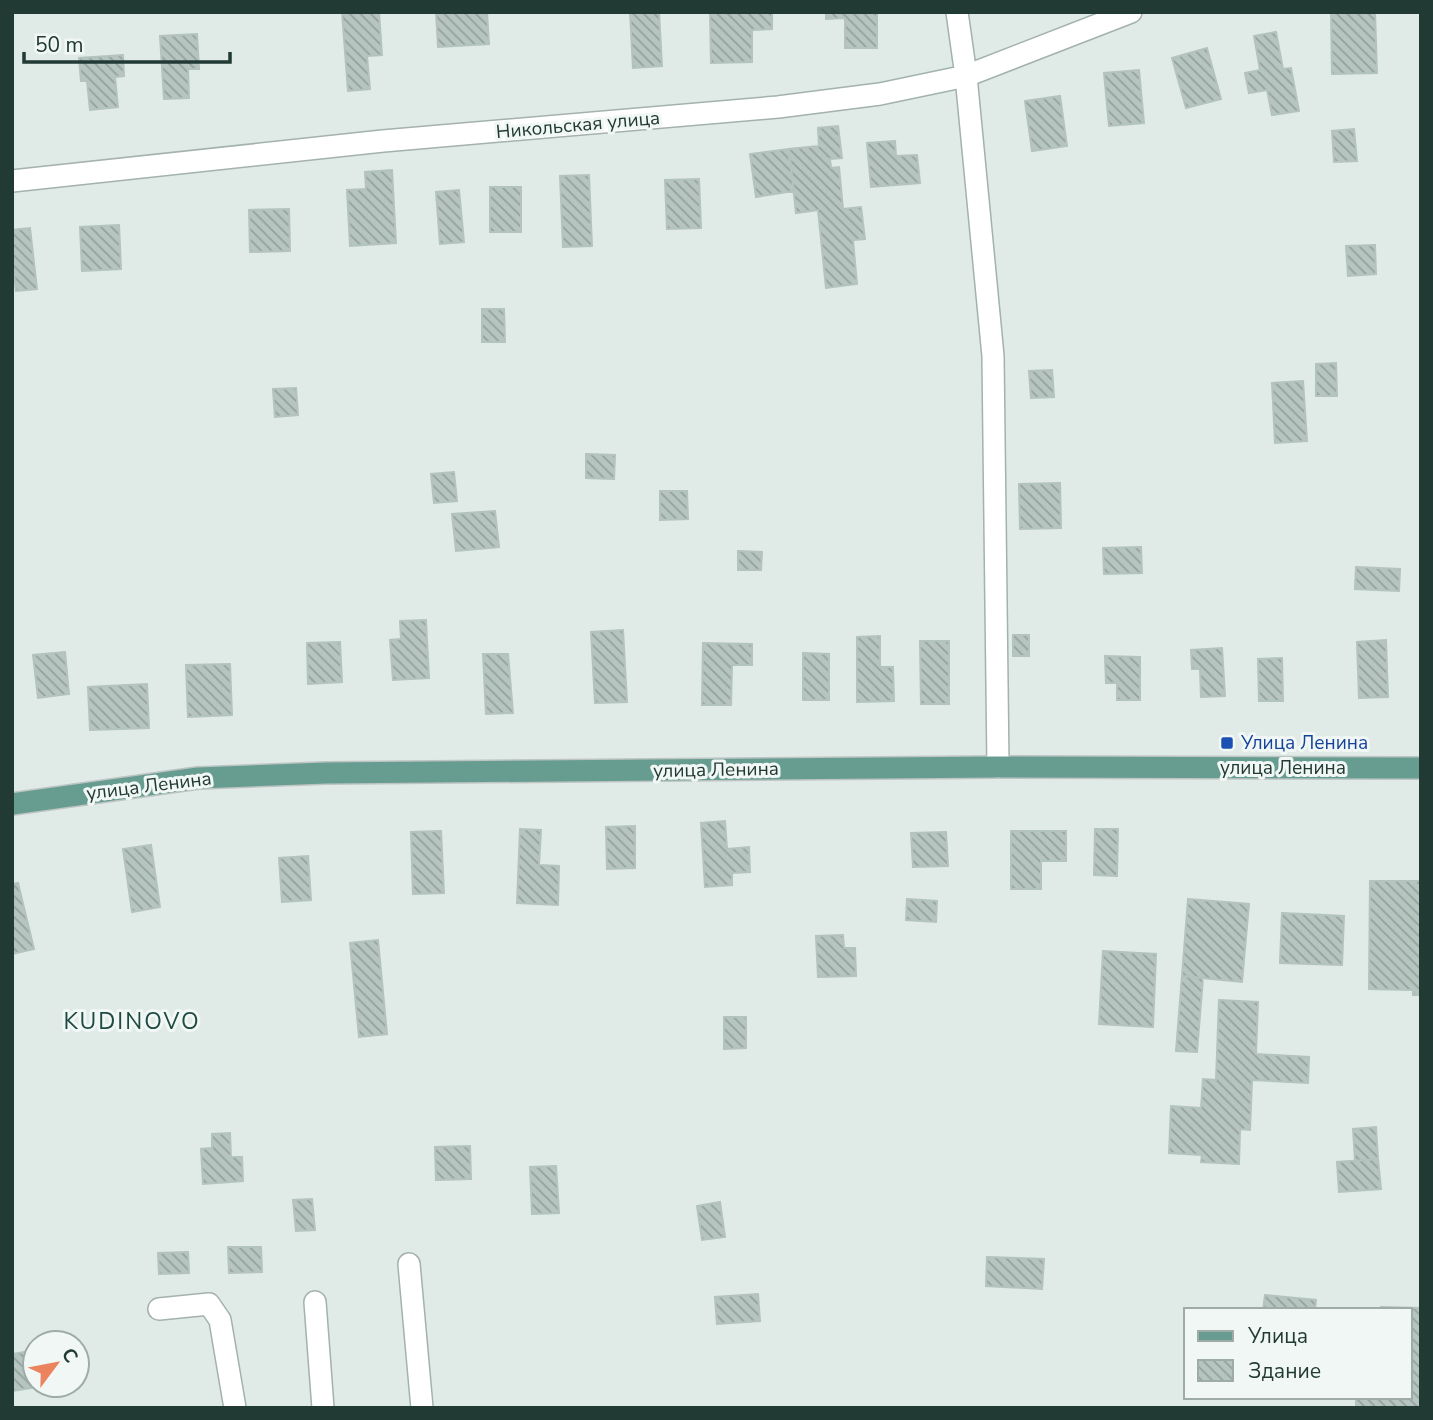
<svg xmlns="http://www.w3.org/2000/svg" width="1433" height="1420" viewBox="0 0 1433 1420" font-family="'Nunito Sans',sans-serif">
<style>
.building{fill:url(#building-back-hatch);stroke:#b3c3bd;stroke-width:2}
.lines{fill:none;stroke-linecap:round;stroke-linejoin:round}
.minor-casing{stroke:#a3b2ad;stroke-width:24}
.major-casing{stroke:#bdc4c2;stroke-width:24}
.minor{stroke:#fff;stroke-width:21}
.major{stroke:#679d91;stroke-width:21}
.transit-dot{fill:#1a4fb4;stroke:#f0f7f4;stroke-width:2.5}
.labels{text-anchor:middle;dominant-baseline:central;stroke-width:6;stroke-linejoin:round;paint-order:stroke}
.street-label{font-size:19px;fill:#223a34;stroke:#f0f7f4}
.transit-label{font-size:19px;fill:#164399;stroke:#f0f7f4;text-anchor:start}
.quarter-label{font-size:23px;letter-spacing:2px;fill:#1f4a41;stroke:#f0f7f4}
</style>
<defs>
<pattern id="building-back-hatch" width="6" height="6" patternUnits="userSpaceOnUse" patternTransform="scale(1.75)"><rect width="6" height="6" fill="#b6c5bf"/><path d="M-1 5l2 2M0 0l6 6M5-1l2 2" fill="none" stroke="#94a19c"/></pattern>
</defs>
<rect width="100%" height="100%" fill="#e0eae6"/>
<!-- building -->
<path class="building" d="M342,12h37l3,43 -15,1 3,33 -22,2z
M436,12h51l2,32 -51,3z
M630,12h29l3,54 -29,2z
M710,12h62v17l-20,1v32l-41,1z
M826,12h51v36h-32v-30l-19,1z
M1331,12h44l2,61 -45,1z
M1276,32l7,37 8,-1 8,43 -27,4 -5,-25 -18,3 -4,-20 15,-3 -6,-34z
M197,34l2,35h-11l1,29 -25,1 -4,-63z
M1207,48l14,51 -35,9 -14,-50z
M123,55l1,21 -9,1 3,30 -28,3 -3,-29h-6l-2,-23z
M1139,70l5,53 -35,3 -5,-53z
M1060,96l7,50 -35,5 -7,-50z
M838,126l4,32 -12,1 1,9 8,-1 4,42 18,-2 4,32 -12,1 4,44 -31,4 -8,-78 -22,3 -7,-64 30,-3 -1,-18z
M1354,129l3,32 -23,1 -2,-31z
M895,141l1,15 21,-1 3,28 -49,4 -4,-44z
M788,149l6,42 -38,6 -6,-43z
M392,170l4,73 -46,3 -3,-56 19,-1 -1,-17z
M589,175l3,71 -29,1 -3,-71z
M699,179l2,49 -34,1 -2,-49z
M490,187h31v45h-31z
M459,190l5,52 -24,2 -4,-52z
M289,209l1,42 -40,1 -1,-42z
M119,225l2,44 -39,2 -2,-44z
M30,228l7,61 -21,2 -2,-17h-2v-44z
M1375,245l1,29 -28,2 -2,-30z
M482,309h22l1,33h-23z
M1336,363l1,33h-21v-32z
M1052,370l2,27 -23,1 -2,-27z
M1303,381l4,60 -32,2 -3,-60z
M296,388l2,27 -23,2 -2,-28z
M586,454l29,1 -1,24 -28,-1z
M454,472l3,29 -23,2 -3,-29z
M1060,483l1,45 -41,1 -1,-45z
M660,491h27l1,28 -28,1z
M495,511l4,36 -43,4 -4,-37z
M1141,547l1,26 -38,1 -1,-26z
M738,551l24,1 -1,18h-23z
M1356,567l44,2 -1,22 -44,-2z
M426,620l3,58 -36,2 -3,-40 11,-1 -1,-18z
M623,630l4,72 -32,1 -4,-71z
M1013,635h16v21h-16z
M880,636v31h13l1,34 -37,1v-65z
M1386,640l2,57 -29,1 -2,-56z
M920,641h29v63h-28z
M340,642l2,40 -34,2 -1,-41z
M703,643l49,1v21h-20l-1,40h-29z
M1222,648l3,48 -24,1 -1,-28h-8l-1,-19z
M65,652l4,42 -31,4 -5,-43z
M803,653l26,1v46h-26z
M483,654h25l5,59 -27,1z
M1105,656l35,1v43h-23v-17h-11z
M1282,658l1,43h-24l-1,-42z
M230,664l2,51 -44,2 -2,-52z
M147,684l2,44 -59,2 -2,-43z
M725,821l2,28 22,-2 1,25 -18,1v12l-27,2 -4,-64z
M635,826v42l-28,1 -1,-42z
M520,829l21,1 -2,35 20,1 -1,39 -41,-2z
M1095,829h23l-1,47 -23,-1z
M441,831l3,62 -31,1 -2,-62z
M1011,831h55v30h-25v28h-30z
M946,832l2,34 -35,1 -2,-34z
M151,845l9,62 -28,5 -9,-63z
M308,856l3,44 -29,2 -3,-44z
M1370,881h51v114h-8v-5l-44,-1z
M18,883l16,66 -22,5v-70z
M907,899l30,2 -1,21 -30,-2z
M1188,899l61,5 -7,78 -60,-6z
M1282,913l62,3 -2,49 -62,-2z
M843,935l1,13h11l1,28 -38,1 -2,-41z
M378,940l9,94 -28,3 -9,-94z
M1103,951l53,3 -3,73 -54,-3z
M1182,976l21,2 -6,74 -21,-1z
M1219,1000l39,2 -2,52 53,3 -1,26 -56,-3 -2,50 -10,-1 -1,35 -38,-2 1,-7 -33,-2 2,-47 30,2 2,-29 13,1z
M724,1017h22v31l-22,1z
M1376,1127l2,32 -23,2 -2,-32z
M230,1133l1,24h11l1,24 -40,3 -2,-35 11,-1v-14z
M470,1146l1,33 -35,1 -1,-33z
M1378,1159l3,30 -42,3 -2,-30z
M556,1166l3,47 -27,1 -2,-47z
M312,1199l3,31 -19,1 -3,-31z
M720,1202l5,35 -23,3 -5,-34z
M228,1247h33l1,25 -33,1z
M188,1252l1,21 -30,1 -1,-21z
M987,1257l57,2 -2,30 -56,-3z
M758,1294l2,27 -43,3 -2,-27z
M1265,1295l51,5 -1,10h-52z
M1381,1307l40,1v100h-65v-11h54v-87h-29z
M31,1351l6,36 -25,4v-37z"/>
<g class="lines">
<defs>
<path id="minor" d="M957,12l9,64 27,280 5,411
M12,181l371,-40 395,-34 102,-13 86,-18 165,-64
M409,1264l13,144
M315,1302l8,106
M159,1309l50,-5 11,16 15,88"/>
<path id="major" d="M12,804l186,-26 128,-5 672,-6 423,1"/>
</defs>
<!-- minor casing -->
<use href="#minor" class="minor-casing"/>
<!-- major casing -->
<use href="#major" class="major-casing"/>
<!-- minor -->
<use href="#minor" class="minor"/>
<!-- major -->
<use href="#major" class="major"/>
</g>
<!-- markers -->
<rect class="transit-dot" x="1220" y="736" width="14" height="14" rx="3.5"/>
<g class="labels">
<!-- street labels -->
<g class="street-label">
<text transform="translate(578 125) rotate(-5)">Никольская улица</text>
<text x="1283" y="768">улица Ленина</text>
<text transform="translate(716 770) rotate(-1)">улица Ленина</text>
<text transform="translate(149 786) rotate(-7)">улица Ленина</text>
</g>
<!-- transit labels -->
<g class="transit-label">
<text x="1241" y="743">Улица Ленина</text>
</g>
<!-- quarter labels -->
<g class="quarter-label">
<text x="132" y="1021">KUDINOVO</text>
</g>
</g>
<!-- border -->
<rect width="1433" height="1420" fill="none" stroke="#223a34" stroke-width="28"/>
<!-- legend -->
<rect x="1184" y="1308" width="228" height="91" fill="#f0f7f4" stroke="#9eaba7" stroke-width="2"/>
<rect x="1198" y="1331" width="35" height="10" fill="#679d91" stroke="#9eaba7" stroke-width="2"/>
<text x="1248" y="1343" font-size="21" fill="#223a34">Улица</text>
<rect x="1198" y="1360" width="35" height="21" fill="url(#building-back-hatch)" stroke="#9eaba7" stroke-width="2"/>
<text x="1248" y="1378" font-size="21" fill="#223a34">Здание</text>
<!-- north arrow -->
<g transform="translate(56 1364) rotate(58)"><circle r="33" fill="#f0f7f4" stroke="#9eaba7" stroke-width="2"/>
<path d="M0-5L12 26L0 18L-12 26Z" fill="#ea835e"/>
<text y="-10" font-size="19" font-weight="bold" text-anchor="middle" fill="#223a34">С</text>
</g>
<!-- scale -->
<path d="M24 52v10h206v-10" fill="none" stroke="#223a34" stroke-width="3.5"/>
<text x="35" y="52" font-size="21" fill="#223a34" stroke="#f0f7f4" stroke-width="5" paint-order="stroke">50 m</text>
</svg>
